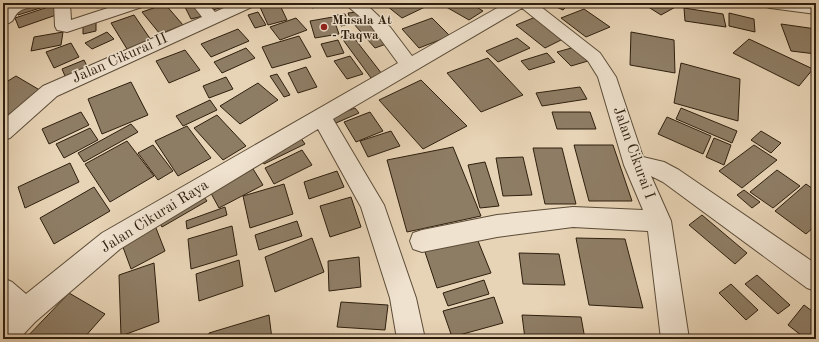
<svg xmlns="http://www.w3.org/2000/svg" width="819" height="342" viewBox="0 0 819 342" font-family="'Old Standard TT',serif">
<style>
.building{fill:#8e7d65;stroke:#2e1f0e}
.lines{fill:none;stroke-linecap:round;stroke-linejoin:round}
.street-casing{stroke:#5c4c38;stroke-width:2}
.street{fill:#efe2cf;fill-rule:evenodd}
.poi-dot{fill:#8f2418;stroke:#efe2cf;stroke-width:1.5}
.labels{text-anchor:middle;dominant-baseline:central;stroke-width:3;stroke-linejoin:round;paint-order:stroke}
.far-poi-label{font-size:13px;font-weight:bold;fill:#2e1f0e;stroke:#efe2cf;text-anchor:start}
.street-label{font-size:15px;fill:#2e1f0e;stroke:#efe2cf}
</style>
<rect width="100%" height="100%" fill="#e7d3b5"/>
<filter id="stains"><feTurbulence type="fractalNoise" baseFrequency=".005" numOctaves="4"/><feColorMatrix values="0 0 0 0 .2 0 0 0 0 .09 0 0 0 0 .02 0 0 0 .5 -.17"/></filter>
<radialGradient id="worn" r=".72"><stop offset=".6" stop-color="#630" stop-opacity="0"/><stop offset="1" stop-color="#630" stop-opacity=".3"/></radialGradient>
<!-- building -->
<path class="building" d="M37,3l16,1 -35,11 -2,-5z
M94,3h18l-15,5z
M190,3h6l7,13 -12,3 -7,-14z
M204,3h13l3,5 -11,3z
M279,3l8,17 -19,5 -8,-18z
M301,3h18l-6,5z
M394,3h29l4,3 -25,12 -15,-12z
M443,3h27l13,8 -14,9 -28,-16z
M548,3h22l-7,7z
M642,3h33l4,2 -18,10z
M165,4l18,21 -23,9 -18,-22z
M54,5l5,9 -40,14 -4,-10z
M684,8l39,6 3,13 -41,-6z
M584,9l26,18 -24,10 -25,-19z
M258,12l8,13 -11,3 -7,-13z
M357,12l3,8 -9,1 -3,-8z
M729,13l25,6 1,13 -26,-6z
M345,14l4,10 -8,2 -4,-11z
M134,15l17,25 -24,9 -16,-26z
M538,16l29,21 -22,11 -29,-23z
M333,17l6,17 -24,4 -5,-17z
M296,18l11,12 -27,10 -10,-13z
M367,18l22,25 -14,5 -22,-25z
M432,18l18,18 -31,12 -17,-19z
M96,22v9l-13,3v-10z
M781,24l35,5v25l-25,-3z
M238,29l11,12 -38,16 -10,-13z
M63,32l-2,13 -30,6 3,-14z
M107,32l7,7 -22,10 -7,-6z
M631,32l43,8 1,33 -45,-8z
M351,34l31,40 -11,4 -30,-41z
M299,36l12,21 -39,11 -10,-21z
M517,38l13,10 -32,14 -12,-11z
M749,39l64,30 -14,17 -66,-33z
M338,40l6,13 -17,4 -6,-13z
M71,43l8,14 -25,11 -8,-16z
M575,47l13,14 -17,5 -14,-14z
M246,48l9,10 -33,15 -8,-11z
M185,50l15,20 -31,13 -13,-22z
M547,53l8,9 -26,8 -8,-9z
M350,56l13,18 -16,5 -13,-18z
M488,58l35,37 -42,17 -34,-39z
M84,60l4,8 -23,8 -3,-7z
M681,63l59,16 -2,42 -64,-18z
M306,67l11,20 -19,6 -10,-20z
M277,74l13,21 -6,2 -14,-21z
M16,76l27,16 -37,24 -3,-2v-30z
M226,77l7,12 -24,9 -6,-12z
M421,80l46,46 -44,23 -44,-49z
M131,82l17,33 -46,19 -14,-35z
M258,83l20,17 -38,24 -20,-18z
M580,87l7,12 -45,7 -6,-13z
M210,100l7,10 -34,16 -7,-10z
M355,108l4,5 -23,10 -4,-6z
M681,108l56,23 -5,12 -56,-24z
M81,112l8,13 -40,19 -7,-15z
M370,112l13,19 -27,11 -12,-20z
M552,112h38l6,17h-39z
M217,115l29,31 -23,14 -29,-32z
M667,117l44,19 -8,18 -45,-20z
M131,124l7,8 -54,30 -6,-9z
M187,126l24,32 -33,18 -23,-35z
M90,128l8,12 -34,18 -8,-14z
M391,131l9,15 -32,11 -8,-16z
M761,131l20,12 -10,10 -20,-13z
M300,137l5,7 -41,20 -4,-7z
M714,138l17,7 -7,20 -18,-8z
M127,141l27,35 -44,26 -25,-38z
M153,145l20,26 -15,9 -20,-27z
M574,145h39l19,56h-43z
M754,145l23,15 -35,28 -23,-17z
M453,147l28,69 -74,16 -20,-72z
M533,148h29l14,56h-31z
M302,150l10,15 -38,19 -9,-16z
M523,157l9,38 -29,1 -7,-38z
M485,162l14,44 -19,2 -12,-43z
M70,163l9,19 -54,26 -7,-21z
M250,164l13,21 -44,23 -12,-22z
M777,170l23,16 -27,22 -23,-16z
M337,171l7,16 -35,12 -5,-17z
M284,184l9,30 -43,14 -7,-32z
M806,184l10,7v34l-10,9 -31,-23z
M94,187l16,24 -56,33 -14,-26z
M744,190l16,12 -8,6 -15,-13z
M201,193l6,8 -45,26 -5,-9z
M351,197l10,30 -31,10 -10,-31z
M225,207l2,8 -40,14 -1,-8z
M702,215l45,38 -12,11 -46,-39z
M297,221l5,15 -43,14 -4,-15z
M154,223l11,28 -34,18 -11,-30z
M232,226l5,29 -46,14 -3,-30z
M476,236l15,37 -54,15 -13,-39z
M312,238l12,34 -49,20 -10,-35z
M576,238l49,1 18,69 -54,-3z
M519,253l40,1 6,31 -42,-1z
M359,257l2,30 -32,4 -1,-30z
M239,260l4,26 -44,15 -3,-27z
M154,263l5,59 -38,14 -2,-61z
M757,275l33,30 -12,9 -33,-30z
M484,280l5,14 -41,12 -5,-13z
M731,284l27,26 -12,10 -27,-27z
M69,293l36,21 -22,25h-58z
M494,297l9,26 -51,14 -9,-26z
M341,302l47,3 -3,25 -48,-3z
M804,305l12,9v25h-10l-18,-14z
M269,315l3,24h-63v-6z
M522,315l59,2 4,22h-60z"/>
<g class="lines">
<defs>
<path id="street" d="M11,3h26c-4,6 -12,4 -17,8 -9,6 -2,10 -17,14v-15z
M54,3h16l1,17 52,-17h24l-2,3 -78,26 -10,-2 -2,-4z
M191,3h16l8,9 20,-9h21l-2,3 -197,90 -47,42 -7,2v-20l40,-34 159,-69z
M344,3h19l4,2 23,22 22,29 94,-53h30l64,50 16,24 27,80 21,5 15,8 137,94v27l-9,-3 -144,-106 -12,-6 20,45 18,118h-28l-13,-108 -75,-4 -76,10 -75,15 -9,-3 -3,-8 3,-8 9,-3 75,-15 76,-8 70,3 -19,-45 -26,-88 -10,-16 -66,-53 -189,111 51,86 32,93 9,41h-28l-7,-41 -29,-91 -43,-78 -198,120 -85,73 -16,17h-16v-23l3,-4 -3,-3v-31l9,4 14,12 76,-61 296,-170 -27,-37z
M762,3l54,1v10l-46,-6 -6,-2z"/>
</defs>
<!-- street casing -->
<use href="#street" class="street-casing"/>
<!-- street -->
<use href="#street" class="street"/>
</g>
<!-- markers -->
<circle class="poi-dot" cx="324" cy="27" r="4"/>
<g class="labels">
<!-- far-poi labels -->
<g class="far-poi-label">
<text x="332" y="20">Musala At<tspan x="332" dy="15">- Taqwa</tspan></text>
</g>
<!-- street labels -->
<g class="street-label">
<text transform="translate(120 59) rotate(-24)">Jalan Cikurai II</text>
<text transform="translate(633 153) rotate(70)">Jalan Cikurai I</text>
<text transform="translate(155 217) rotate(-32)">Jalan Cikurai Raya</text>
</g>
</g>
<!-- margin -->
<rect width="819" height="342" fill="none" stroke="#e7d3b5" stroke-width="16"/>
<rect x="4" y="4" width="811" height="334" fill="none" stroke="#2e1f0e" stroke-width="2"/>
<rect x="8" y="8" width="803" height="326" fill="none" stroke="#2e1f0e"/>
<rect width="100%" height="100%" filter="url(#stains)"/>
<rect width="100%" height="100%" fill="url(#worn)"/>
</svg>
